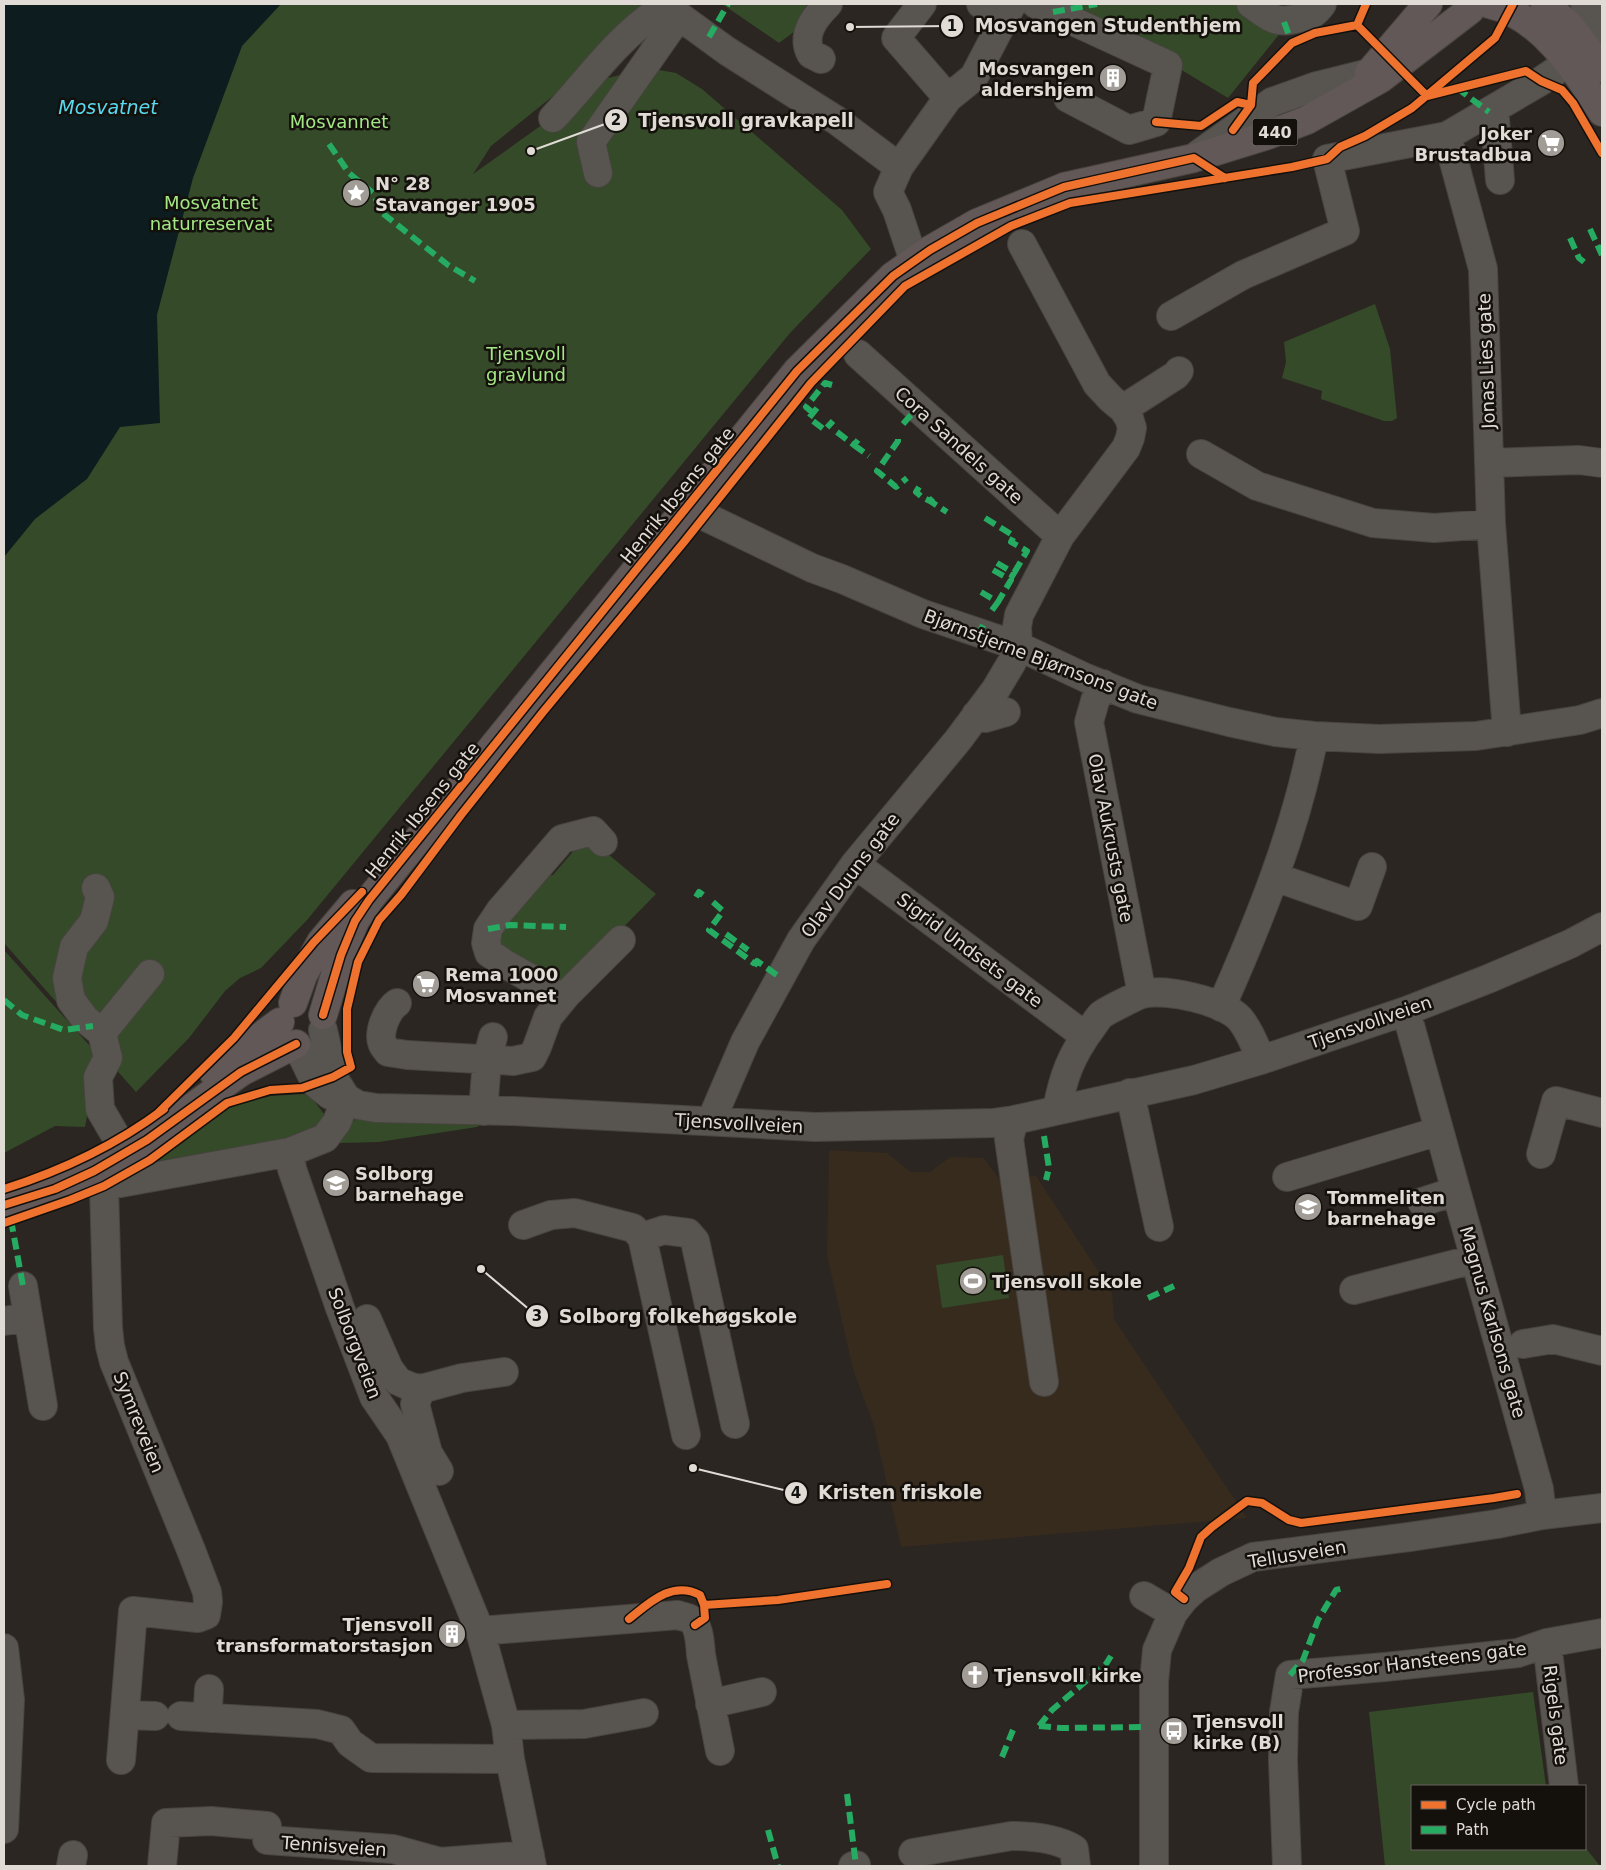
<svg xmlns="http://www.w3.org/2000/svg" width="1606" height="1870" viewBox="0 0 1606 1870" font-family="'DejaVu Sans',sans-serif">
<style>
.built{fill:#372b1e}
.green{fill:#344a28}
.water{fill:#0d1c1e}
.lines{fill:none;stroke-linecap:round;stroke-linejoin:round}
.minor-casing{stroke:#48443f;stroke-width:30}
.major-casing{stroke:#48443f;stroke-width:30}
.minor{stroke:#585551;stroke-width:28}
.major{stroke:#625857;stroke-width:28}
.quiet{stroke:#26ab63;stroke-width:6;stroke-dasharray:12 6;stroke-linecap:butt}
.cycleway-casing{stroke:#14100c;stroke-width:11}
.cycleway{stroke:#ef722f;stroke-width:8}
.labels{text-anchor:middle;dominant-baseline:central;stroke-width:5;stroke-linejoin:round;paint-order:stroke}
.shield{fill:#14100c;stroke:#a49e99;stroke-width:1}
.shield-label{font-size:16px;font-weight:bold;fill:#e1dbd5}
.poi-label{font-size:18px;font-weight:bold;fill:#e1dbd5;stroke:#14100c;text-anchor:start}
.park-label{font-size:18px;fill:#a4e785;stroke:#14100c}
.street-label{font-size:18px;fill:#e1dbd5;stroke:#14100c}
.water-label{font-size:19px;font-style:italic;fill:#58d9f0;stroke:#14100c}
.leader{fill:none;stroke:#e1dbd5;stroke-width:2}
.callout-dot{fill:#e1dbd5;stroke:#14100c;stroke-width:2}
.mark-label{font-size:15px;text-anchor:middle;font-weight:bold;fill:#111}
.callout-label{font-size:19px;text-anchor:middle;font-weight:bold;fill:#e1dbd5;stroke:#14100c;stroke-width:5;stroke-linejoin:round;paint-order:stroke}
</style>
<rect width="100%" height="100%" fill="#2b2621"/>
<!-- built -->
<path class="built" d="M829,1150l58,3 24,19h19l20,-15 34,1 15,21 37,-3 76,116 2,27 133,199 -346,29 -27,-121 -21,-57 -26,-114z"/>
<!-- green -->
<path class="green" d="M4,4h663l-176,142 -18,28 135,-96 40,-10 28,5 26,16 140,121 29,39 -81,84 -483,587 -46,48 -21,10 -15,13 -36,47 -53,54 -132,-149z
M722,4h85l-12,27 -16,12z
M1050,4h191l40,28 -53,66 -88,-53z
M1375,304l15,45 7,69 -5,3h-8l-63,-22 1,-8 -40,-13 4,-16 -2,-20z
M590,839l66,55 -52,53 -46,42 -62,-43 16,-36 27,-34 14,-1 29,-34z
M4,950l94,105 -13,72 -30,-1 -51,27z
M304,1094l7,3 13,17 -5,11 -8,5 -39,12 -120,20 74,-55 45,-11z
M368,1118l114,6 -5,3 -98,15 -39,1 -4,-3 14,-19z
M1003,1255l6,43 -67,10 -6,-43z
M1533,1692l13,94h-134v63h173v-2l15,19h-215l-16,-154z"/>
<!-- water -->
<path class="water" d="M4,4h277l-39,42 -49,132 -36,137 3,108 -40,4 -33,52 -52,40 -31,38z"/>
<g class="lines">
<defs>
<path id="minor" d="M922,4l-26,34 52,60
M981,4l26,9
M1036,4l132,61 -12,57 -27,8 -61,-32
M1251,4c19,13 24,21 48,14 13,-4 15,-3 23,-14
M1585,4l17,30
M679,16l48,35 109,69 63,47
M821,59l-10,-5c-10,-19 3,-36 17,-50
M1489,112l6,7 5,61
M553,118c35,-37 62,-78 105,-107l21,5 -88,126 7,31
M1447,136l36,133 8,255 16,208
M1199,154l73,-52 45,-16 52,-13
M1022,244l75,140 14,15 12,10 6,9 3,10 -2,10 -4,10 -66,88
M914,261l-17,-51 -9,-18 11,-25 49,-69 26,-21 38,-73
M1171,316l72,-41 102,-44 -18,-72 120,-23 94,-55 28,-19
M1123,409l53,-34 3,-4
M1201,454l56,32 116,37 61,5 57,-4
M1489,463l90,-3 23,3
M704,516l108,52 30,11 81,35 95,32 68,32 52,21 91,23 47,10 38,4 65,3 97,-3 104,-16 22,-7
M1103,684l-8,17 -6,21 53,272
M976,715l9,3 21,-6
M855,864l230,172
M1275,877l83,29 14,-39
M96,888l4,9 -6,24 -20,26 -7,31 4,22 14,19 17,14 6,25 -10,19 2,32 18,31
M561,1001l-15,-14 -41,-23 -16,-11 -3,-10 2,-14 12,-18 62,-72 31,-8 10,11
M397,1003c-10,7 -20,30 -14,42 1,2 3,4 5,7l19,3 106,6 19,-4 5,-10 11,-30 18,-22 55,-55
M1221,1007c39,-88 75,-177 93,-271
M1406,1011l133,478 3,26
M323,1030l10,47 13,21
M102,1033l48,-59
M297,1045l19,39 14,11 16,3 12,7 18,3 137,3 302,16 178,-4 21,-3 180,-40 67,-20 145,-49 82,-32 82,-35 32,-17
M1130,1093l29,134
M346,1098l-9,24 -12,16 -35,14 2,17 48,139 34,89 26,38 80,196 26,94 4,34 22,107
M1057,1110c6,-33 14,-55 35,-83 3,-4 6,-9 9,-12 5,-4 35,-19 41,-21 24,-6 82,7 98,25 9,11 16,28 21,41
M483,1111l4,-51 6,-23
M1014,1120l-5,19 35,243
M711,1121l34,-79 56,-102 54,-76 103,-124 38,-51 16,-27 6,-16 -1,-19 2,-12 41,-79 -202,-182
M1541,1154l15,-53 46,12
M1287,1177l152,-46
M1422,1202l34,-11
M523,1225l28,-10 24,-2 58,15 9,9 44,198
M642,1237l22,-7 24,3 7,8 40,183
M23,1286l20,120
M1354,1290l121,-31
M367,1319l22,50 9,12 13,6 10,2 41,-11 42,-6
M4,1321l24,-4
M1523,1344l30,-5 49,12
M421,1389l-6,15 13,49 11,18
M1144,1596l29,17
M480,1631l198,-16c4,2 9,2 12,4 10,7 10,26 11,36l19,96
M1547,1643l17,143
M4,1648l6,52 -6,129
M209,1689l-1,18 2,11
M710,1704l52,-12
M126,1715l29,1
M181,1716l136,8 24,6 9,13 21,15 139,1
M506,1725l78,-1 60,-11
M121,1760l12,-149 65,7 8,-3 2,-13 -1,-10 -16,-42 -77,-188 -4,-16 -2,-18 -4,-142 186,-34
M913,1853l98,-17c20,0 45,2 63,13l2,17
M71,1866l2,-11
M162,1866l4,-43 45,-2 56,5v14l126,9 47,13 90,-7
M853,1866l3,-1
M1154,1866v-184l3,-32 16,-37 11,-14 12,-11 25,-16 32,-15 156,-20 88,-13 45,-9 60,-7
M1287,1866l-4,-105 1,-49 6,-37 95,-8 133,-14 29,-10 55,-10"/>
<path id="major" d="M1489,4c51,11 87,66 113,108
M1545,4l24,21 33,43
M1369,73l59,-69
M293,1003l10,-28 18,-33 32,-38
M323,1015l18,-60 14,-34 14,-21 428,-529 96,-95 37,-26 47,-27 87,-36 130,-29 74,-23 39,-15 73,-41 90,-69
M213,1072l67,-50
M4,1205l51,-16 39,-18 53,-31 94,-68 55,-28"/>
</defs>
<!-- minor casing -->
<use href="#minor" class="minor-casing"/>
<!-- major casing -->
<use href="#major" class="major-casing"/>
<!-- minor -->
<use href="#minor" class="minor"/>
<!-- major -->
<use href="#major" class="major"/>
<!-- quiet -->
<path class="quiet" d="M1053,12l44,-8
M1284,22l8,21
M709,37l19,-33
M1457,88l32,24
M329,144l20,29 25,21 7,18 67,53 27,16
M1590,229l12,26
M1570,238l9,20 5,4
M817,408l-8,10 16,12 8,-9
M813,413l-7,-6 19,-24 7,2
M903,424l15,-17
M837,432l17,13 4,-5
M898,439v2l-21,30 19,16 11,-9
M854,445l15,11
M919,487l-3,5 6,5 8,4
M933,498l-3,3 17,11
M985,518l29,18 -3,6 16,9 -13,22
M997,563l17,10 -3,5
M993,570l18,10 -13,22
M981,592l17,10 -8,11
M979,634l4,-9
M696,897l3,-5 4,3
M713,902l10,9 -14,19 46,34
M488,929l22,-4 56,2
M726,934l22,16
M754,966l3,-5 24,17
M4,1000l18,15 42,15 29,-4
M1044,1136l5,32 -3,12
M11,1220l12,66
M1148,1298l26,-12
M1290,1675l13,-15 15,-40 18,-30 8,-2
M1039,1726l22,2 81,-1
M1039,1726l13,-16 54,-46 5,-8
M1002,1757l11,-27
M847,1794l9,71
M768,1830l10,36"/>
<defs>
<path id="cycleway" d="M1366,4l-9,21 70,71 99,-25 15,10 21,9 11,13 29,50
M1156,122l45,4 36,-24 14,3
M1233,130l18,-25 2,-22 39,-40 23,-10 42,-8
M323,1015l18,-60 14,-34 14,-21 428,-529 96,-95 37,-26 47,-27 87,-36 130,-29 31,20
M158,1113l76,-75 80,-96 48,-50
M4,1189c57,-18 112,-44 160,-80
M4,1205l51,-16 39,-18 53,-31 94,-68 55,-28
M4,1223l66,-23 34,-14 46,-26 77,-57 43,-13 32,-2 31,-11 18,-10 -4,-15v-43l11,-47 21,-42 22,-25 60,-80 82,-103 141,-170 127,-159 94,-97 106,-60 59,-23 222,-36 35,-8 13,-12 25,-11 47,-28 83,-70 18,-34
M1184,1599l-9,-7 14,-24 12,-31 11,-10 35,-26 15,2 27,17 12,3 193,-25 23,-4
M704,1605l74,-5 109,-16
M629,1619c20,-16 43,-39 71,-24l4,10 1,13 -10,7"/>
</defs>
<!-- cycleway casing -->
<use href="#cycleway" class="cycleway-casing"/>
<!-- cycleway -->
<use href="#cycleway" class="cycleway"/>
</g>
<!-- icons -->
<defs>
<symbol id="building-disc" viewBox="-11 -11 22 22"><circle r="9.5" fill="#a19c96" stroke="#14100c"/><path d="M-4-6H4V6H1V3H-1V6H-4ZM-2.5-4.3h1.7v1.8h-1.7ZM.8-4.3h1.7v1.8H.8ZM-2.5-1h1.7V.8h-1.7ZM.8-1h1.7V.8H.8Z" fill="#fff"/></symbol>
<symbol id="supermarket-disc" viewBox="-11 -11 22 22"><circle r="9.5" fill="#a19c96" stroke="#14100c"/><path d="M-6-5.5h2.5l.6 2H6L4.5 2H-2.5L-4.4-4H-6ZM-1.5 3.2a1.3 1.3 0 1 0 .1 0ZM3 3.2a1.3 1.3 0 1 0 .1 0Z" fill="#fff"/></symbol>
<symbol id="sight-disc" viewBox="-11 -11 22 22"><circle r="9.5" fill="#a19c96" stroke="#14100c"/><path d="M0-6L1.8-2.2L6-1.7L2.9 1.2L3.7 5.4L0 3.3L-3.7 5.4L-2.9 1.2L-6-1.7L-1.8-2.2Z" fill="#fff"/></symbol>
<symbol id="school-disc" viewBox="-11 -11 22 22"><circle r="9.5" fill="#a19c96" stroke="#14100c"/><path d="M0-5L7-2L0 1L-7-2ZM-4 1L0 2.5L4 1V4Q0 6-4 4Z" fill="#fff"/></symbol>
<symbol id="stadium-disc" viewBox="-11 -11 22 22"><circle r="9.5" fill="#a19c96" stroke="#14100c"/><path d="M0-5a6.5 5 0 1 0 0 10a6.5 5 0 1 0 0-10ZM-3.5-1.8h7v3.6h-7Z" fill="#fff"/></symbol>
<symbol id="church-disc" viewBox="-11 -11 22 22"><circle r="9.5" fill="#a19c96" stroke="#14100c"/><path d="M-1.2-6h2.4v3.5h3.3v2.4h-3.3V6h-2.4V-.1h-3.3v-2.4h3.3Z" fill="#fff"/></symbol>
<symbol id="bus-disc" viewBox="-11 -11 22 22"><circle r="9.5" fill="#a19c96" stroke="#14100c"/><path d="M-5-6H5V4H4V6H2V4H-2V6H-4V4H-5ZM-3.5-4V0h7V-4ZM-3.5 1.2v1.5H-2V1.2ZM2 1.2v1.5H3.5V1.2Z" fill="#fff"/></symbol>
</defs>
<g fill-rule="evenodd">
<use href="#building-disc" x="1097" y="62" width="32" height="32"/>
<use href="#supermarket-disc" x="1535" y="127" width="32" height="32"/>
<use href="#sight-disc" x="340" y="177" width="32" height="32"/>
<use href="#supermarket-disc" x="410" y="968" width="32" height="32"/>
<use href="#school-disc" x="320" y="1167" width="32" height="32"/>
<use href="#school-disc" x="1292" y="1191" width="32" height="32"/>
<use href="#stadium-disc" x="957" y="1265" width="32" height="32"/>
<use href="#building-disc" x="436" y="1618" width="32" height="32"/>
<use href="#church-disc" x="959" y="1659" width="32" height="32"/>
<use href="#bus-disc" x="1158" y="1715" width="32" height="32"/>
</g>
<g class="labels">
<!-- shield labels -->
<rect class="shield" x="1252.5" y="118.5" width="45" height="27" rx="4"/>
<g class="shield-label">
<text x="1275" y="132">440</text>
</g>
<!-- poi labels -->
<g class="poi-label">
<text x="1094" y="68" text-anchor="end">Mosvangen<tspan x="1094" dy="21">aldershjem</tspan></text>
<text x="1532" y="133" text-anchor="end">Joker<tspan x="1532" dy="21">Brustadbua</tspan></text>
<text x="375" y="183">N° 28<tspan x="375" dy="21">Stavanger 1905</tspan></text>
<text x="445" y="974">Rema 1000<tspan x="445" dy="21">Mosvannet</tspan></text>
<text x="355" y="1173">Solborg<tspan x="355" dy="21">barnehage</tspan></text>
<text x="1327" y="1197">Tommeliten<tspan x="1327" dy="21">barnehage</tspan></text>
<text x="992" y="1281">Tjensvoll skole</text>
<text x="433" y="1624" text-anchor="end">Tjensvoll<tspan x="433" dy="21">transformatorstasjon</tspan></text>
<text x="994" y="1675">Tjensvoll kirke</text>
<text x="1193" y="1721">Tjensvoll<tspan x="1193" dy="21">kirke (B)</tspan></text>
</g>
<!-- park labels -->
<g class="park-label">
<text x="339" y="121">Mosvannet</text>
<text x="211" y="202">Mosvatnet<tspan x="211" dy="21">naturreservat</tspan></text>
<text x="526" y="353">Tjensvoll<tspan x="526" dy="21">gravlund</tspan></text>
</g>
<!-- street labels -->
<g class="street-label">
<text transform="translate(1486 361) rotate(-92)">Jonas Lies gate</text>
<text transform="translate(959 445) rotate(42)">Cora Sandels gate</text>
<text transform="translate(677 495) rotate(-51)">Henrik Ibsens gate</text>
<text transform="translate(1041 659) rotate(21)">Bjørnstjerne Bjørnsons gate</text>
<text transform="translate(422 810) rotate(-51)">Henrik Ibsens gate</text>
<text transform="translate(1111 838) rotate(79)">Olav Aukrusts gate</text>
<text transform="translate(850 875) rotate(-53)">Olav Duuns gate</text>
<text transform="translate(970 950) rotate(37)">Sigrid Undsets gate</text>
<text transform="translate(1370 1022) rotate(-19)">Tjensvollveien</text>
<text transform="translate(739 1123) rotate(3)">Tjensvollveien</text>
<text transform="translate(1493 1322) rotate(74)">Magnus Karlsons gate</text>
<text transform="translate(355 1343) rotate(69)">Solborgveien</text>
<text transform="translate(139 1422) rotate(68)">Symreveien</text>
<text transform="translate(1297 1554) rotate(-9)">Tellusveien</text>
<text transform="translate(1412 1662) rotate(-7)">Professor Hansteens gate</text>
<text transform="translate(1556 1715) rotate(83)">Rigels gate</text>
<text transform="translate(334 1846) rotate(4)">Tennisveien</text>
</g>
<!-- water labels -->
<g class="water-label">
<text x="108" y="107">Mosvatnet</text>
</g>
</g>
<!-- callouts -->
<path class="leader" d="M850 27L952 26M531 151L616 120M481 1269L537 1316M693 1468L796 1493"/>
<g class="callout-dot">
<circle cx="850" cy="27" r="5"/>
<circle cx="531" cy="151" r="5"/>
<circle cx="481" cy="1269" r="5"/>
<circle cx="693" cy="1468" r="5"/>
<circle cx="952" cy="26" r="12"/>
<circle cx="616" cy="120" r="12"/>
<circle cx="537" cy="1316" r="12"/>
<circle cx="796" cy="1493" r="12"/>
</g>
<g class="mark-label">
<text x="952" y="31">1</text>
<text x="616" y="125">2</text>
<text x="537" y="1321">3</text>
<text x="796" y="1498">4</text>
</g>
<g class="callout-label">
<text x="1108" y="32">Mosvangen Studenthjem</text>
<text x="746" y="127">Tjensvoll gravkapell</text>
<text x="678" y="1323">Solborg folkehøgskole</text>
<text x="900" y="1499">Kristen friskole</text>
</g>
<!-- border -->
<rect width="1606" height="1870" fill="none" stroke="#e1dbd5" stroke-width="10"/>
<!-- legend -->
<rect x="1411" y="1785" width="175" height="65" fill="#14100c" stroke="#66615c"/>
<rect x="1421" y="1801" width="25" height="8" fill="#ef722f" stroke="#66615c"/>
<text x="1456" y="1810" font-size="15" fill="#e1dbd5">Cycle path</text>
<rect x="1421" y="1826" width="25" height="8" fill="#26ab63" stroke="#66615c"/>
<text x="1456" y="1835" font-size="15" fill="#e1dbd5">Path</text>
</svg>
